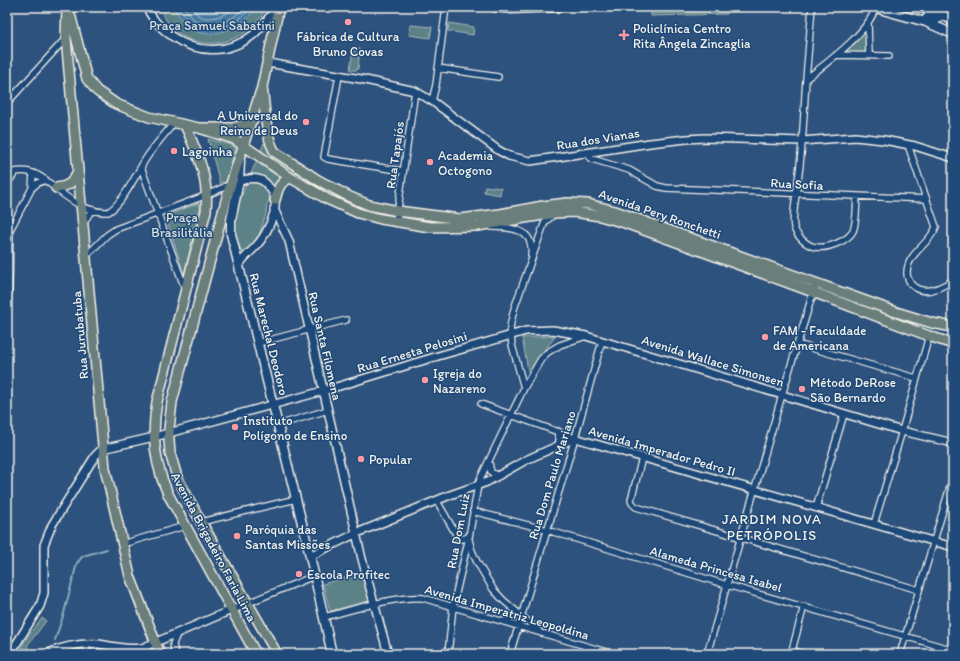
<svg xmlns="http://www.w3.org/2000/svg" width="960" height="661" viewBox="0 0 960 661" font-family="Itim,sans-serif">
<style>
.green{fill:#5b8187;stroke:#a8b9b8}
.water{fill:#457aa3;stroke:#8baabf}
.lines{fill:none;stroke-linecap:round;stroke-linejoin:round}
.shore{stroke:#aec1cc;stroke-width:1}
.stream{stroke:#8baabf;stroke-width:2}
.minor-casing{stroke:#f4f1e8;stroke-width:8}
.tertiary-casing{stroke:#f4f1e8;stroke-width:10}
.secondary-casing{stroke:#f4f1e8;stroke-width:11}
.primary-casing{stroke:#f4f1e8;stroke-width:12}
.minor{stroke:#1f4a7a;stroke-width:5.5}
.tertiary{stroke:#1f4a7a;stroke-width:7}
.secondary{stroke:#1f4a7a;stroke-width:8}
.primary{stroke:#6b7f7c;stroke-width:9}
.poi-dot{fill:#ff9aa2;stroke:#1f4a7a;stroke-width:1.5}
.labels{text-anchor:middle;dominant-baseline:central;stroke-width:3;stroke-linejoin:round;paint-order:stroke}
.park-label{font-size:13px;fill:#dde0d9;stroke:#1f4a7a}
.poi-label{font-size:13px;fill:#f4f1e8;stroke:#1f4a7a;text-anchor:start}
.street-label{font-size:13px;fill:#f4f1e8;stroke:#1f4a7a}
.neighbourhood-label{font-size:14px;letter-spacing:1px;fill:#f4f1e8;stroke:#1f4a7a}
</style>
<rect width="100%" height="100%" fill="#2e527e"/>
<filter id="ink" filterUnits="userSpaceOnUse"><feTurbulence type="fractalNoise" baseFrequency=".025" numOctaves="2"/><feDisplacementMap in="SourceGraphic" scale="8" xChannelSelector="R" yChannelSelector="G"/><feConvolveMatrix kernelMatrix="1 2 1 2 8 2 1 2 1" color-interpolation-filters="sRGB"/></filter>
<g filter="url(#ink)">
<!-- green -->
<path class="green" d="M158,7h108c-13,33 -58,47 -87,27 -9,-7 -15,-17 -21,-27z
M727,10v4l-76,2v-3z
M449,23l25,4 -1,8 -25,-4z
M410,25l22,2 -2,11 -21,-3z
M866,27l2,28 -29,-3z
M353,49h7l-2,20 -2,1h-6z
M208,139l27,7 -8,36 -7,1z
M264,143l8,12 118,58 -1,4 -17,-3 -33,-13 -73,-45 -5,-6z
M256,162l24,16 -13,27 -1,9 -7,21 -6,10 -7,8h-3c-4,-7 -7,-14 -8,-21 -1,-24 12,-49 21,-70z
M485,186l16,2 -1,7 -16,-3z
M199,203l1,5 -16,66 -18,-56 2,-3z
M556,336l-15,18 -12,21 -7,-37z
M362,573l7,28 -39,10 -7,-27z
M42,618l4,3 -19,25 6,8h-11c-4,-9 15,-29 20,-36z"/>
<!-- water -->
<path class="water" d="M174,7h82c-10,20 -48,36 -68,20 -5,-4 -11,-14 -14,-20z"/>
<g class="lines">
<!-- shore -->
<path class="shore" d="M178,7l13,17 13,5 20,-2 12,-5 16,-15
M184,7l10,13 10,4 20,-2 10,-5 11,-10
M192,7c2,2 4,6 6,8 10,8 30,-1 38,-8"/>
<!-- stream -->
<path class="stream" d="M55,640l9,-27 13,-50 6,-7 24,-7"/>
<defs>
<path id="minor" d="M868,23l1,32
M836,55l53,1
M438,68l60,9
M339,76l-15,81 4,2 75,12
M806,79l6,-72
M432,101l4,-16 10,-78
M7,103l59,-65
M908,145l28,82c-6,17 -29,26 -29,46 0,4 2,8 4,11 12,13 30,4 42,-4
M585,153l7,6 37,11 28,16 9,2 261,11
M141,167l44,122
M7,174c7,-2 14,-4 22,-2 10,2 19,10 26,16 15,12 33,25 53,24 13,-6 29,-39 37,-52 9,-14 19,-25 29,-37
M7,183l9,-11
M32,188l1,-15
M857,197c-1,10 0,24 -4,34 -5,10 -26,18 -37,16 -9,-1 -20,-11 -22,-20 -3,-9 4,-42 5,-54 4,-31 5,-63 7,-94 23,-18 61,-45 70,-72
M396,222l19,-131
M83,224l6,-10 5,-4
M492,227c19,0 43,2 39,28
M86,256l21,-21 9,-6 91,-34 24,-11
M7,312l2,-25 1,-57 22,-42 6,-5 8,-3
M258,343l88,-23
M797,344l119,34
M524,388l-12,-43 -2,-18 4,-18 29,-82 2,-5 9,-8
M481,404l94,34
M278,425l50,-15
M642,458l-11,42 1,3 4,4 283,83
M489,463l2,9 8,4
M437,501l20,35 5,3 7,-2
M816,508l28,-94
M473,511l74,19 180,55 226,65
M201,522l95,-23
M874,524l28,-93 27,-95
M469,540l3,11 5,11 16,27 10,11 36,31
M122,544l63,-18
M248,603l66,-27
M324,617c28,-7 70,-21 99,-19l190,56
M504,621l17,-6
M86,645l2,9
M792,650l12,4
M175,654l-2,-10 4,-10
M448,654l5,-48 16,-69 9,-52 3,-8 43,-89 17,-29 7,-7 12,-7 26,-9
M510,654l65,-216 27,-97
M707,654l75,-259 34,-112
M791,654l13,-48
M900,654l53,-177"/>
<path id="tertiary" d="M147,7c4,12 16,23 26,30 24,17 56,17 80,-2 9,-8 16,-18 24,-28
M268,63l93,16 54,12 17,10 66,49 11,6 21,5 55,-8 65,-10 36,-4 19,-1 96,3 54,-4 29,3 31,6 38,12
M234,183c11,-4 26,-9 34,3 3,3 6,9 7,13 2,14 -9,36 -18,46 -6,7 -13,12 -18,20
M274,209l15,32 73,318 26,95
M558,432l2,7 -1,7
M310,556l47,-23 93,-38 37,-13 39,-22 49,-22 378,109
M10,654l30,-48 4,-13v-48l8,-20 43,-69 7,-7 52,-12 169,-46 115,-35 88,-25 27,-1 33,6 316,95 51,12
M46,654c16,-7 35,-11 52,-10 15,2 29,6 44,4l106,-45"/>
<path id="secondary" d="M495,7l17,2 47,-2
M872,7l54,15 27,12
M919,7l24,8 10,6
M927,18l9,2 7,-5
M240,161l-1,20 -8,39v14l79,322 22,98"/>
<path id="primary" d="M67,7l-1,31 39,430 25,108 30,78
M69,10l18,69 10,12 19,13 33,13 50,11h33l14,-4 7,-4
M262,87c3,19 3,50 13,65l43,28 32,17 19,8 29,6 62,8 40,-5 43,-8 24,-3 21,1 27,7 281,101 36,11 21,4
M185,125c13,30 24,53 21,86l-49,191c-6,32 -2,63 11,92l88,160
M199,128l35,11 57,39 36,21 31,14 23,6 49,8 48,-1 77,-13 19,-1 26,4 25,7 180,66 124,47 24,8
M56,188c14,-2 16,-5 22,-17
M275,200c3,-11 4,-18 16,-22
M277,654l-76,-132 -24,-45 -7,-24 -1,-13v-11l3,-27 56,-209 34,-106 17,-80"/>
</defs>
<!-- minor casing -->
<use href="#minor" class="minor-casing"/>
<!-- tertiary casing -->
<use href="#tertiary" class="tertiary-casing"/>
<!-- secondary casing -->
<use href="#secondary" class="secondary-casing"/>
<!-- primary casing -->
<use href="#primary" class="primary-casing"/>
<!-- minor -->
<use href="#minor" class="minor"/>
<!-- tertiary -->
<use href="#tertiary" class="tertiary"/>
<!-- secondary -->
<use href="#secondary" class="secondary"/>
<!-- primary -->
<use href="#primary" class="primary"/>
</g>
</g>
<!-- markers -->
<g class="poi-dot">
<circle cx="348" cy="22" r="4"/>
<path d="M622 29h4v4h4v4h-4v4h-4v-4h-4v-4h4z"/>
<circle cx="306" cy="122" r="4"/>
<circle cx="174" cy="151" r="4"/>
<circle cx="430" cy="162" r="4"/>
<circle cx="765" cy="337" r="4"/>
<circle cx="425" cy="380" r="4"/>
<circle cx="802" cy="389" r="4"/>
<circle cx="235" cy="427" r="4"/>
<circle cx="361" cy="459" r="4"/>
<circle cx="237" cy="536" r="4"/>
<circle cx="299" cy="574" r="4"/>
</g>
<g class="labels">
<!-- park labels -->
<g class="park-label">
<text x="212" y="25">Praça Samuel Sabatini</text>
<text x="182" y="217">Praça<tspan x="182" dy="15">Brasilitália</tspan></text>
</g>
<!-- poi labels -->
<g class="poi-label">
<text x="633" y="28">Policlínica Centro<tspan x="633" dy="15">Rita Ângela Zincaglia</tspan></text>
<text x="348" y="36" text-anchor="middle">Fábrica de Cultura<tspan x="348" dy="15">Bruno Covas</tspan></text>
<text x="298" y="115" text-anchor="end">A Universal do<tspan x="298" dy="15">Reino de Deus</tspan></text>
<text x="182" y="151">Lagoinha</text>
<text x="438" y="155">Academia<tspan x="438" dy="15">Octogono</tspan></text>
<text x="773" y="330">FAM - Faculdade<tspan x="773" dy="15">de Americana</tspan></text>
<text x="433" y="373">Igreja do<tspan x="433" dy="15">Nazareno</tspan></text>
<text x="810" y="382">Método DeRose<tspan x="810" dy="15">São Bernardo</tspan></text>
<text x="243" y="420">Instituto<tspan x="243" dy="15">Polígono de Ensino</tspan></text>
<text x="369" y="459">Popular</text>
<text x="245" y="529">Paróquia das<tspan x="245" dy="15">Santas Missões</tspan></text>
<text x="307" y="574">Escola Profitec</text>
</g>
<!-- street labels -->
<g class="street-label">
<text transform="translate(598 139) rotate(-9)">Rua dos Vianas</text>
<text transform="translate(395 155) rotate(-82)">Rua Tapajós</text>
<text transform="translate(797 184) rotate(3)">Rua Sofia</text>
<text transform="translate(660 214) rotate(19)">Avenida Pery Ronchetti</text>
<text transform="translate(269 334) rotate(76)">Rua Marechal Deodoro</text>
<text transform="translate(80 335) rotate(-95)">Rua Jurubatuba</text>
<text transform="translate(325 346) rotate(77)">Rua Santa Filomena</text>
<text transform="translate(412 352) rotate(-17)">Rua Ernesta Pelosini</text>
<text transform="translate(713 361) rotate(17)">Avenida Wallace Simonsen</text>
<text transform="translate(662 451) rotate(16)">Avenida Imperador Pedro II</text>
<text transform="translate(552 475) rotate(-73)">Rua Dom Paulo Mariano</text>
<text transform="translate(458 531) rotate(-79)">Rua Dom Luiz</text>
<text transform="translate(214 547) rotate(62)">Avenida Brigadeiro Faria Lima</text>
<text transform="translate(716 569) rotate(16)">Alameda Princesa Isabel</text>
<text transform="translate(507 612) rotate(16)">Avenida Imperatriz Leopoldina</text>
</g>
<!-- neighbourhood labels -->
<g class="neighbourhood-label">
<text x="772" y="519">JARDIM NOVA<tspan x="772" dy="16">PETRÓPOLIS</tspan></text>
</g>
</g>
<!-- margin -->
<rect width="960" height="661" fill="none" stroke="#1f4a7a" stroke-width="24"/>
<rect x="12" y="12" width="936" height="637" fill="none" stroke="#f4f1e8" stroke-width="1.5" filter="url(#ink)"/>
</svg>
